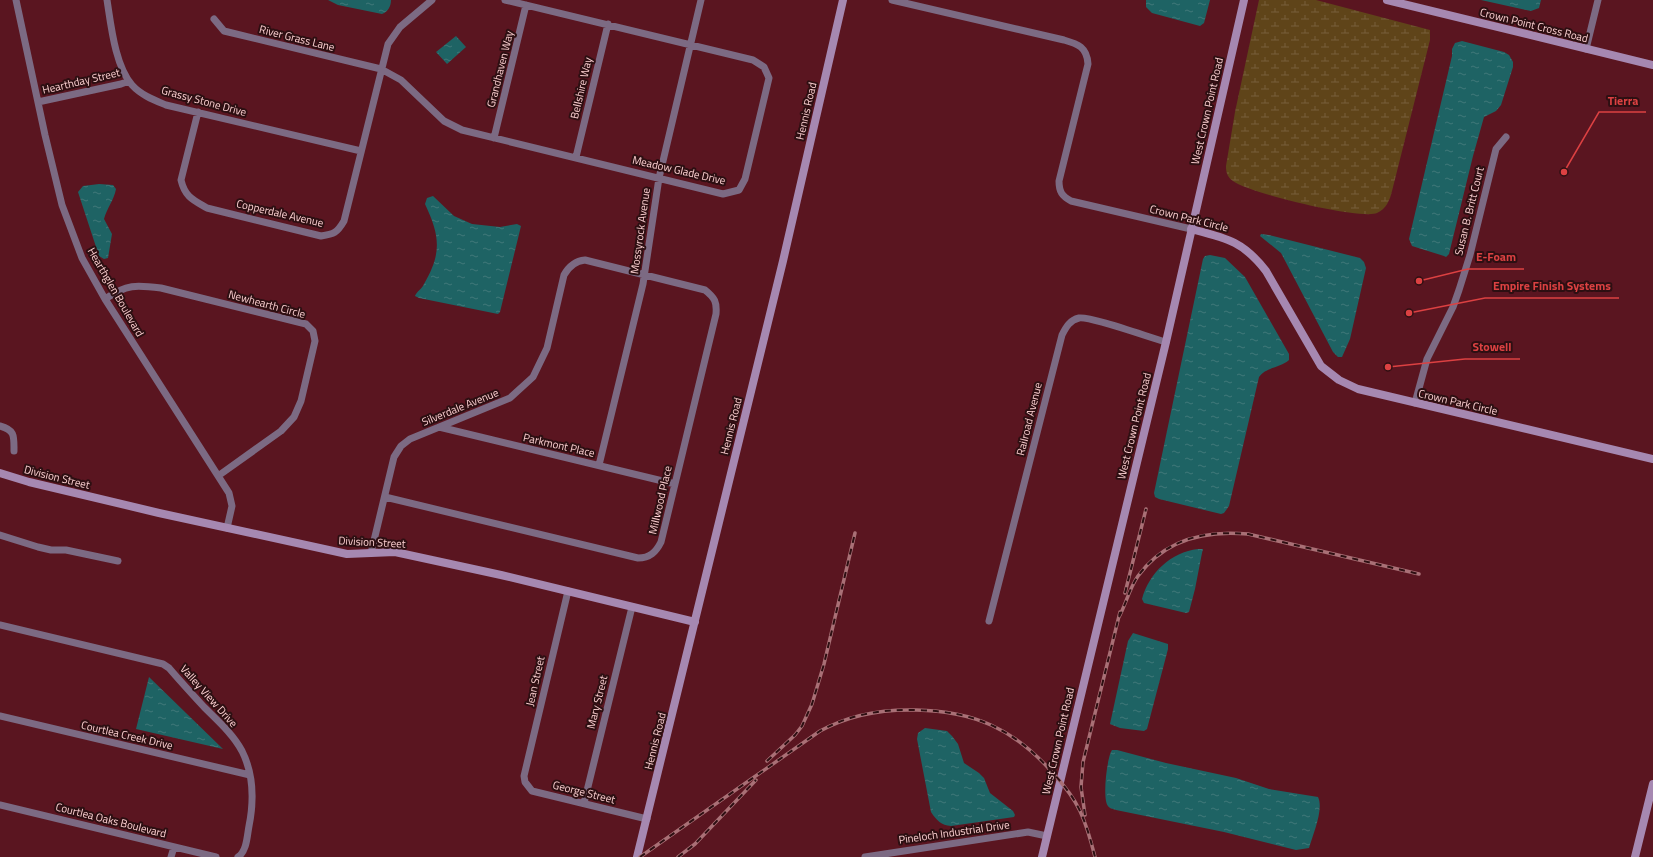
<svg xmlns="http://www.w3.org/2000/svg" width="1653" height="857" viewBox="0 0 1653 857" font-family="'Titillium Web',sans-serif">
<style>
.wetland{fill:url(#wetland-marsh)}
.water{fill:url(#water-ripples)}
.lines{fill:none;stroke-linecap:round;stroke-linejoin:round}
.street{stroke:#7c6a83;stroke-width:7}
.secondary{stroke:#a688b1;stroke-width:8}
.rail-casing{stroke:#a97076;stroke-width:3.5}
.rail{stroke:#2d0f12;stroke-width:2;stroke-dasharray:6;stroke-linecap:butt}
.labels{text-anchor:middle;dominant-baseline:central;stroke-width:4;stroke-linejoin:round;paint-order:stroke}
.street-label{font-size:11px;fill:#fdd1d2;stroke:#2d0f12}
.leader{fill:none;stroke:#dc4142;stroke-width:1.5}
.callout-dot{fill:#dc4142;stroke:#2d0f12;stroke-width:1.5}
.callout-label{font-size:12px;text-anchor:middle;font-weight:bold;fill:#dc4142;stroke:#2d0f12;stroke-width:4;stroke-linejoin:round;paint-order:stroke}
</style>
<defs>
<pattern id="wetland-marsh" width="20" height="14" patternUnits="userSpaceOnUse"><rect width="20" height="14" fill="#5f4419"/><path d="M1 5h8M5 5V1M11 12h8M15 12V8" fill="none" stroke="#775e3a"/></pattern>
<pattern id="water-ripples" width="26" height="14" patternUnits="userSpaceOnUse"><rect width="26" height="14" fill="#1e6364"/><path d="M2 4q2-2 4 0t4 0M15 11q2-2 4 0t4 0" fill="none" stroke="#407879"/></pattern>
</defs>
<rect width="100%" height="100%" fill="#5a1520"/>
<!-- wetland -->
<path class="wetland" d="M1259,0h57l114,30v10l-38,151c-2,9 -6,18 -15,22 -16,7 -129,-20 -144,-32 -6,-4 -7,-9 -7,-15l9,-54z"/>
<!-- water -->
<path class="water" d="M328,0h63c0,6 -3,12 -9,14l-44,-9z
M1146,0h64l-6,23 -4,3 -48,-13 -6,-6z
M1481,0h60l-2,8 -8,3z
M456,36l10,11 -19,17 -11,-12z
M1462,41l42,11 5,3 4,7v5l-12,38 -5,6 -12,6 -11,39 -24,98 -3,3 -2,-1 -32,-10 -3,-7 43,-183v-7l3,-6z
M99,184l14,1 3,4c-2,11 -9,19 -12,30l8,15 -4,24 -4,1 -5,-3 -21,-64 5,-6z
M433,196l21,20 18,8 28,3 17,-3 4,2 -21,86 -2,2 -79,-16 -4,-2c2,-5 7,-7 9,-12 18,-31 16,-48 1,-80l2,-6z
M1261,234l8,1 91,23 4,4 2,6 -16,71 -8,18h-4l-5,-5 -52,-99 -21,-17z
M1210,255l15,3 20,19 44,77v6c-9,8 -23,7 -30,17l-30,129 -5,7 -3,1 -62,-15 -4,-2 -1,-4 49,-234 2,-3z
M1198,549h5l-1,4 -7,36 -6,23 -3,1 -42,-10 -2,-4c7,-26 29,-47 56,-50z
M1133,633l35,11v5l-21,80 -3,2 -24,-3 -10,-4 18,-83z
M149,677l74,72 -87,-20z
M925,728l22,3 5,5 6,8 6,19 15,10 5,5 6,15 23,18 2,4 -1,2 -63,9c-10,-1 -14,-5 -20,-14l-14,-73 1,-6z
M1112,750h5l49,13 70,15 33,11 49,8c6,12 -5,37 -9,51l-13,2 -72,-18 -108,-22c-3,-1 -7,-2 -8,-4 -6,-7 -1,-49 4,-56z"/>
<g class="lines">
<!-- street -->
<path class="street" d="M16,0l29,135 17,70 20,53 23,41 124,194 3,13 -5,22
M107,0c4,25 8,66 25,85 9,10 22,15 34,20l195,46
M892,0l172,40c14,4 23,7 24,24l-29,117c0,11 3,15 12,20l120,28
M214,19l10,12 157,38 20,11 43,41 18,9 261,64 16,-4 6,-11 24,-101 -5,-11 -11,-7 -248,-60
M1586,49l12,-49
M38,102l83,-18 8,-3
M198,112l-17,68c4,17 12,20 26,28l114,28c13,-2 16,-3 23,-15l44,-177 12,-17 32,-27
M494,138l32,-133
M576,157l32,-133
M105,299c22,-15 31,-14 56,-11l145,36 7,7 2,10 -14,60 -7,16 -13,14 -63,45
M1415,403l12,-44 26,-52 6,-17 11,-35 26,-106 10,-12
M0,426c15,4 14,10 14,25
M439,427l236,57
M599,465l44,-181 16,-106 42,-178
M0,535l38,12 13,3h15l52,11
M371,553l23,-96 7,-11 9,-7 100,-41 23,-21 14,-29 17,-73c5,-9 11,-14 21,-15l120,30c10,8 12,12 11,24l-55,228c-5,10 -11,16 -23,16l-253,-61
M568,591l-44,185 1,6 7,9 115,28
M989,621l73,-286c4,-8 8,-15 17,-17 11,-2 72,20 87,24
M0,625l163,39 6,4c11,13 23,26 35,39 13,13 29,27 38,44 12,24 12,50 7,75 -2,10 -2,25 -11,31
M0,716l250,59
M584,803l48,-196
M0,805l216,52
M171,857l3,-10
M865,857l163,-25 19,4"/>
<!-- secondary -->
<path class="secondary" d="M1387,0l266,65
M1191,229c35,9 52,12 75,42l55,95 18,14 19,9 295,70
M0,473l29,9 130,31 188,41 48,-2 106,23 194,47
M637,857l146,-596 60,-261
M1042,857l124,-515 78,-342
M1635,857l18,-73"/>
<defs>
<path id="rail" d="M1125,593l21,-84
M1119,617c7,-13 10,-28 19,-41 27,-37 67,-46 110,-42l171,40
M767,761l28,-26 7,-9 10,-22 12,-40 31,-131
M1085,815l-4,-28 2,-25 37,-150
M640,857l180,-126c31,-17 62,-22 96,-21 58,1 98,19 136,62 11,12 21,24 28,39 7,15 11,30 15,46
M678,857l17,-13 61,-64"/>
</defs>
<!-- rail casing -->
<use href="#rail" class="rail-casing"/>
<!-- rail -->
<use href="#rail" class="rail"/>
</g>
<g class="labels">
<!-- street labels -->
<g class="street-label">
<text transform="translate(1534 25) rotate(14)">Crown Point Cross Road</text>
<text transform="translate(297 38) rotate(14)">River Grass Lane</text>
<text transform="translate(500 69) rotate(-76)">Grandhaven Way</text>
<text transform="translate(81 81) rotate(-13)">Hearthday Street</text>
<text transform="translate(581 88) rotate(-77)">Bellshire Way</text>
<text transform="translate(204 101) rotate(15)">Grassy Stone Drive</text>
<text transform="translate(806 111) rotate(-77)">Hennis Road</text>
<text transform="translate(1207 111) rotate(-77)">West Crown Point Road</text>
<text transform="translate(679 170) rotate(13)">Meadow Glade Drive</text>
<text transform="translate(1469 211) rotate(-76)">Susan B. Britt Court</text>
<text transform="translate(280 213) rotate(13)">Copperdale Avenue</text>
<text transform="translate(1189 218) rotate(14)">Crown Park Circle</text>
<text transform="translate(640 231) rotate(-82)">Mossyrock Avenue</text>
<text transform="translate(116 292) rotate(60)">Hearthglen Boulevard</text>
<text transform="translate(267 304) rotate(15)">Newhearth Circle</text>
<text transform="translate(1458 402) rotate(13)">Crown Park Circle</text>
<text transform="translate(460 407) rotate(-22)">Silverdale Avenue</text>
<text transform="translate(1029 419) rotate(-76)">Railroad Avenue</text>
<text transform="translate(731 426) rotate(-76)">Hennis Road</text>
<text transform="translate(1134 426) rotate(-76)">West Crown Point Road</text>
<text transform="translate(559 445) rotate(13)">Parkmont Place</text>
<text transform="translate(57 477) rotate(14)">Division Street</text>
<text transform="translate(660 500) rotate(-77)">Millwood Place</text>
<text transform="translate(372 542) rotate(3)">Division Street</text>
<text transform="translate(535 681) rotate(-77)">Jean Street</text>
<text transform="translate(209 696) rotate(48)">Valley View Drive</text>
<text transform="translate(597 702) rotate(-76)">Mary Street</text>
<text transform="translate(127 735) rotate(13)">Courtlea Creek Drive</text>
<text transform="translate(655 741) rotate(-76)">Hennis Road</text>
<text transform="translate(1058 741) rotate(-77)">West Crown Point Road</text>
<text transform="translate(584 792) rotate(14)">George Street</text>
<text transform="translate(111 820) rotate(14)">Courtlea Oaks Boulevard</text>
<text transform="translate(954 832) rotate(-8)">Pineloch Industrial Drive</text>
</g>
</g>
<!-- callouts -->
<path class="leader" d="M1564 172L1599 112H1646M1419 281L1468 269H1524M1409 313L1485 298H1619M1388 367L1465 359H1520"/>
<g class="callout-dot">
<circle cx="1564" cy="172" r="4"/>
<circle cx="1419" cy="281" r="4"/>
<circle cx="1409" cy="313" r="4"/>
<circle cx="1388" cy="367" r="4"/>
</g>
<g class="callout-label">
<text x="1623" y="105">Tierra</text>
<text x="1496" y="261">E-Foam</text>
<text x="1552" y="290">Empire Finish Systems</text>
<text x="1492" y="351">Stowell</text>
</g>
</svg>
